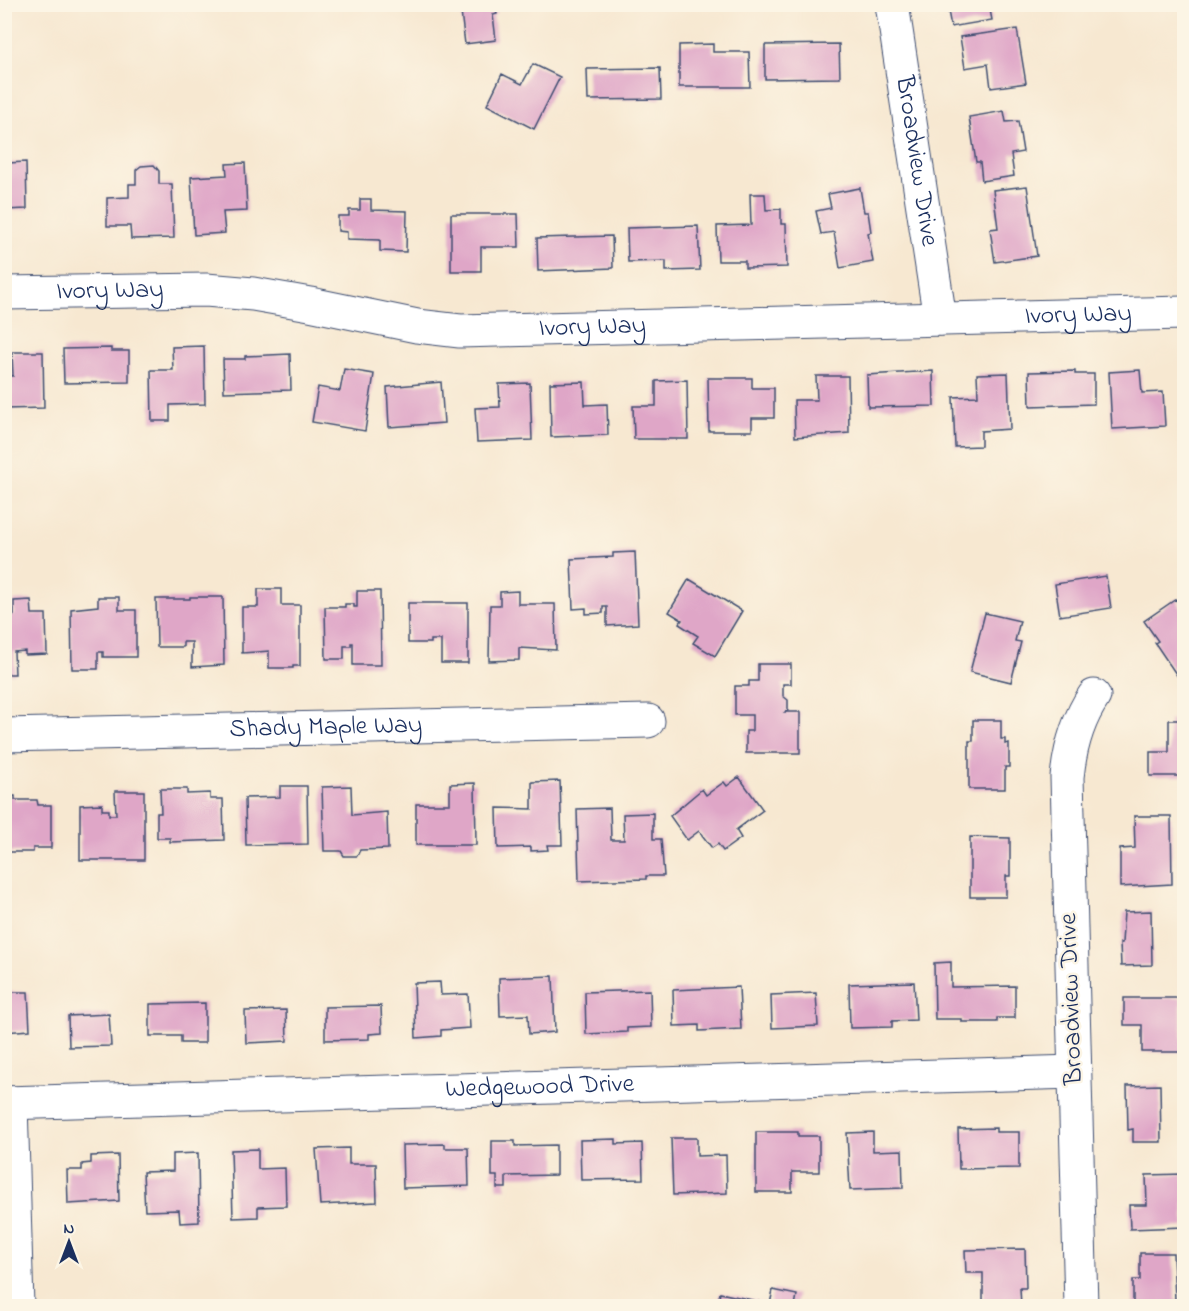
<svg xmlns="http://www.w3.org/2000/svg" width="1189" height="1311" viewBox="0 0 1189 1311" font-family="'Indie Flower',sans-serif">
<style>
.building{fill:#dfa6c7}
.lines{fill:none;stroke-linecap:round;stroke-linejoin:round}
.minor-casing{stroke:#3c4b6f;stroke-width:35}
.minor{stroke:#fff;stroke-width:33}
.labels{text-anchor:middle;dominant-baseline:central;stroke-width:5;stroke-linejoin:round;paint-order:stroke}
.street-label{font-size:26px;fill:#1b2f5e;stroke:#fcf5e5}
</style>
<rect width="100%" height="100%" fill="#fcf5e5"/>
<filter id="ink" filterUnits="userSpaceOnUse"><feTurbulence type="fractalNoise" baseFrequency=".0167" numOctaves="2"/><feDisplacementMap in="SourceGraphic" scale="12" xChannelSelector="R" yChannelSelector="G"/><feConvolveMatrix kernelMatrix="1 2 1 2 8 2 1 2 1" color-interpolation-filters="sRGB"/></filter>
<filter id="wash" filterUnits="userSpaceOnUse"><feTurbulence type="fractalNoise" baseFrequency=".008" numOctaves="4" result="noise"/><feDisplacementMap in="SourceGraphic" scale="24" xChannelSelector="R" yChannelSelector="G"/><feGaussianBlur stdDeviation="1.35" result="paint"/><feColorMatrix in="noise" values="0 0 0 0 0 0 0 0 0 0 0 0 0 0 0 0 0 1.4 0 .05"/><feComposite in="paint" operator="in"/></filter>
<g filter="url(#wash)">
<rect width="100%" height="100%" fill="#f7e8d1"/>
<g id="blocks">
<!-- building -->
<path class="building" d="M460,4h35l2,10 -4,1 3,25 -31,4z
M947,5h42l3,15 -41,7z
M1017,29l9,54 -35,5 -3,-24 -23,4 -5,-31z
M713,44v8h36l1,35h-71v-42z
M839,44l1,34 -75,1v-34z
M533,64l27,13 -26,52 -47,-24 15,-31 20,10z
M660,68l1,31 -73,1 -1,-31z
M1004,111l2,11 12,-1 5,31 -12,2 3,22 -32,5 -2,-19h-4l-7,-45z
M26,162l1,47 -23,1v-34l3,-1v-12z
M245,163l2,48 -24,1 2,21 -31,2 -3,-58 36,-2 -1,-11z
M154,165l5,6v13h13l2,54 -43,1 -1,-13h-23v-28l22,-1v-13h7v-14l5,-4z
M1027,186l10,70 -42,6 -5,-33 8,-1 -5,-38z
M860,188l4,24h4l3,20 -3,1 5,29 -33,6 -6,-36 -13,2 -5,-23 15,-3 -3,-14z
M750,194h15l1,16 15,-1v15h5l1,43 -42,1v-7h-27l-1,-35 34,-1z
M360,199h11v11l36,1 -1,41 -26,-1v-11l-33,-1v-7l-9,-1v-15h11v-6h11z
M451,214h67l1,33h-38v24h-30z
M698,226l2,44 -34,1v-10l-38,1 -1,-34z
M612,236l1,32 -75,3 -1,-33z
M204,346l1,58 -35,1v16h-18l-1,-51h22l-1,-23z
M111,348v3h18v31l-65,1 -1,-34z
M12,352h31l1,56 -40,1v-33h9z
M290,354l1,36 -67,2 -1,-33h22v-3z
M344,369l30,5 -9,57 -53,-9 6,-35 22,4z
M1140,370l2,23 21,-1 2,34 -53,3 -3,-57z
M933,371l1,35 -66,1 -1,-32z
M1075,371v3h19v30l-64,2 -1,-34z
M1008,373l2,56 -29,2v15l-26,1 -2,-50 25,-1 -1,-22z
M816,376h32l1,57 -54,4 -1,-37h23z
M708,378h44v10h22v30h-22v13h-43z
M687,380l1,59h-54l-1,-33h23v-25z
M441,382l3,41 -55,4 -2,-40z
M584,382l1,23 22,-1 1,31 -57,2 -1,-54z
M530,383l2,57 -55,2 -2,-34 25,-1 -1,-23z
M635,552l3,72 -31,2v-19h-4v6l-17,1v-6l-13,1 -2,-50 42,-2v-4z
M1106,576l5,32 -51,8 -5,-32z
M689,579l53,32 -27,45 -22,-13 5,-7 -19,-12 3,-4 -13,-8z
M258,589h23v16h19v61h-7v2h-24v-17l-27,2v-46h16z
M357,591h23l1,74h-28v-22h-2v3h-7v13h-18l-1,-52h20v-3h9v3h3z
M518,591v13h37l1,46 -37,-2v12l-30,1 1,-56h10v-13z
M98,597h21v13h17v47h-33v-5h-5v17h-26l-1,-60 27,-3z
M190,597h33l1,68 -32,2v-25h-9v5h-26l-1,-48h34z
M1176,599l8,13v61l-6,4 -23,-34 3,-2 -14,-20z
M31,600l1,14h14l1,40 -22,1v-4l-11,1 1,22h-11v-59h10v-14z
M408,603h60v60h-27v-23h-10v3h-23z
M985,613l35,8 -5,20 6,1 -10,40 -41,-10z
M758,664h33v20h-8v12l5,4v10l-3,2h15v41h-54v-22h6v-16h-17v-29h14v-5h9z
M973,720h28v19h4v5l4,-1v24h-4v22h-36v-48h4z
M1169,720h15v56h-34v-24h19z
M739,777l24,33 -27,20 5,8 -18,13 -5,-7 -6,4 -13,-17 -12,9 -17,-24 32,-27 4,6 18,-13 3,4z
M560,781l2,64h-15l1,5 -17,1v-4l-33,1 -1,-40 35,1v-27z
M475,783l1,62h-60v-41h34v-20z
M280,786h27l1,58 -62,1 -1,-47 35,-1z
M351,786l1,29 35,-3 1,37 -28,1 -3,6h-13l-3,-5h-17l-2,-64z
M160,789h27v5l23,-1v6h13l1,41 -54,2v-4h-13v-25h4z
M115,791h29v69h-64v-55l22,-1v6h7v5h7z
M4,796h11v4h22l1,5h13v43h-18v4h-25v9h-4z
M610,808l1,32h13l-1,-26 30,-1v26h8l3,37h-18v3l-67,2 -2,-72z
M1134,816h37l1,68 -52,3v-38l15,-1z
M970,837l40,1v38h-4v21h-36z
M1151,911l1,54 -31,1 -1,-23h2l2,-31z
M951,962v25l64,-1v32h-18v4h-35v-3h-27l-1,-56z
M553,976l2,56 -26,2 -1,-19 -28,1 -1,-38z
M440,982l1,13 27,-1 2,34 -29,2v6l-25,2 -2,-55z
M914,982l2,38 -24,1v6l-42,1 -1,-44z
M739,987l2,42 -42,2v-6l-25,1 -1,-36z
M650,990l1,37 -24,1v4l-41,2 -1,-42z
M4,992h24l2,38 -26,2z
M816,993l2,33 -46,2 -1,-33z
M1124,998h57l1,54h-40v-27h-18z
M205,1003v40h-24v-7h-31v-32z
M381,1006l1,27 -13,1v5l-44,1v-33z
M286,1010l1,31 -41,2 -1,-32z
M109,1014l2,32 -42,1 -1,-31z
M1160,1085l1,57h-28v-13l-5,1 -1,-44z
M996,1128v4h23v36l-60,1 -1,-40z
M756,1132h42v4h21v36h-27v20h-36z
M873,1132v19l29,-1 1,38 -53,2 -3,-57z
M671,1138h26v18l29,-1 1,38 -54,2z
M616,1139v5l26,-1 1,36 -62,1 -1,-40z
M492,1141h23v5l41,-1v30l-50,1v12h-9v-12h-5z
M445,1144v4h23l1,38 -66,2 -1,-43z
M349,1148v16h27l1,38 -57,3 -4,-56z
M258,1149v20l27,-1 1,38 -28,1v10l-25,1 -2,-68z
M198,1153l1,69 -19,1 -1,-13 -34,1 -2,-39 30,-1v-17z
M118,1155l1,46 -51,3 -1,-34h15v-6l9,-1v-7z
M1184,1174v53l-54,2 -1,-24h18l-1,-30z
M1025,1249l1,39h-6l1,18h-38v-33h-17l-1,-23z
M1140,1253h33l2,47h9v6h-51v-26h7z
M773,1290l24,5 -2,11h-78l3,-13 50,11z"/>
</g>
</g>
<g filter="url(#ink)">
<use href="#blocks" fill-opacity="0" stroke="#3c4b6f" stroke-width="1.5"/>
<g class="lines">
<defs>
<g id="minor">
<path id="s1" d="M892,4l48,315"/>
<path id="s2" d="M4,293l202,-3 47,4 57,10 107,22 43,5 724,-18"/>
<path id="s3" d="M4,735l644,-14"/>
<path id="s4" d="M4,1103l1070,-31"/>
<path d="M11,1103l6,203"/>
<path d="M1081,1306l-14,-529c3,-29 10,-56 27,-81"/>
</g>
</defs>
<!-- minor casing -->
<use href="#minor" class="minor-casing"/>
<!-- minor -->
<use href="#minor" class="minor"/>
</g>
</g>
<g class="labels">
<!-- street labels -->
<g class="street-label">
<text stroke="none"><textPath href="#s1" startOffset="159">Broadview Drive</textPath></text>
<text stroke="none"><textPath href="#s2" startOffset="106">Ivory Way</textPath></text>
<text stroke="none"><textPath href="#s2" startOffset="1078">Ivory Way</textPath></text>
<text stroke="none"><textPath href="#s2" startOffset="592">Ivory Way</textPath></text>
<text stroke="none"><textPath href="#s3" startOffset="322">Shady Maple Way</textPath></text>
<text transform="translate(1072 999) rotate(-92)">Broadview Drive</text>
<text stroke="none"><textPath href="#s4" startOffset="536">Wedgewood Drive</textPath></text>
</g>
</g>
<!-- margin -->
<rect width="1189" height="1311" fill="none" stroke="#fcf5e5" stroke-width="24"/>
<!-- north arrow -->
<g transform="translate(69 1242)" stroke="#fcf5e5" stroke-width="4.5" paint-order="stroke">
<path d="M0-4.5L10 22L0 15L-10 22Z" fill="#1b2f5e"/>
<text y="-9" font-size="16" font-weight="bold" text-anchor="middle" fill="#1b2f5e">N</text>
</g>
</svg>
